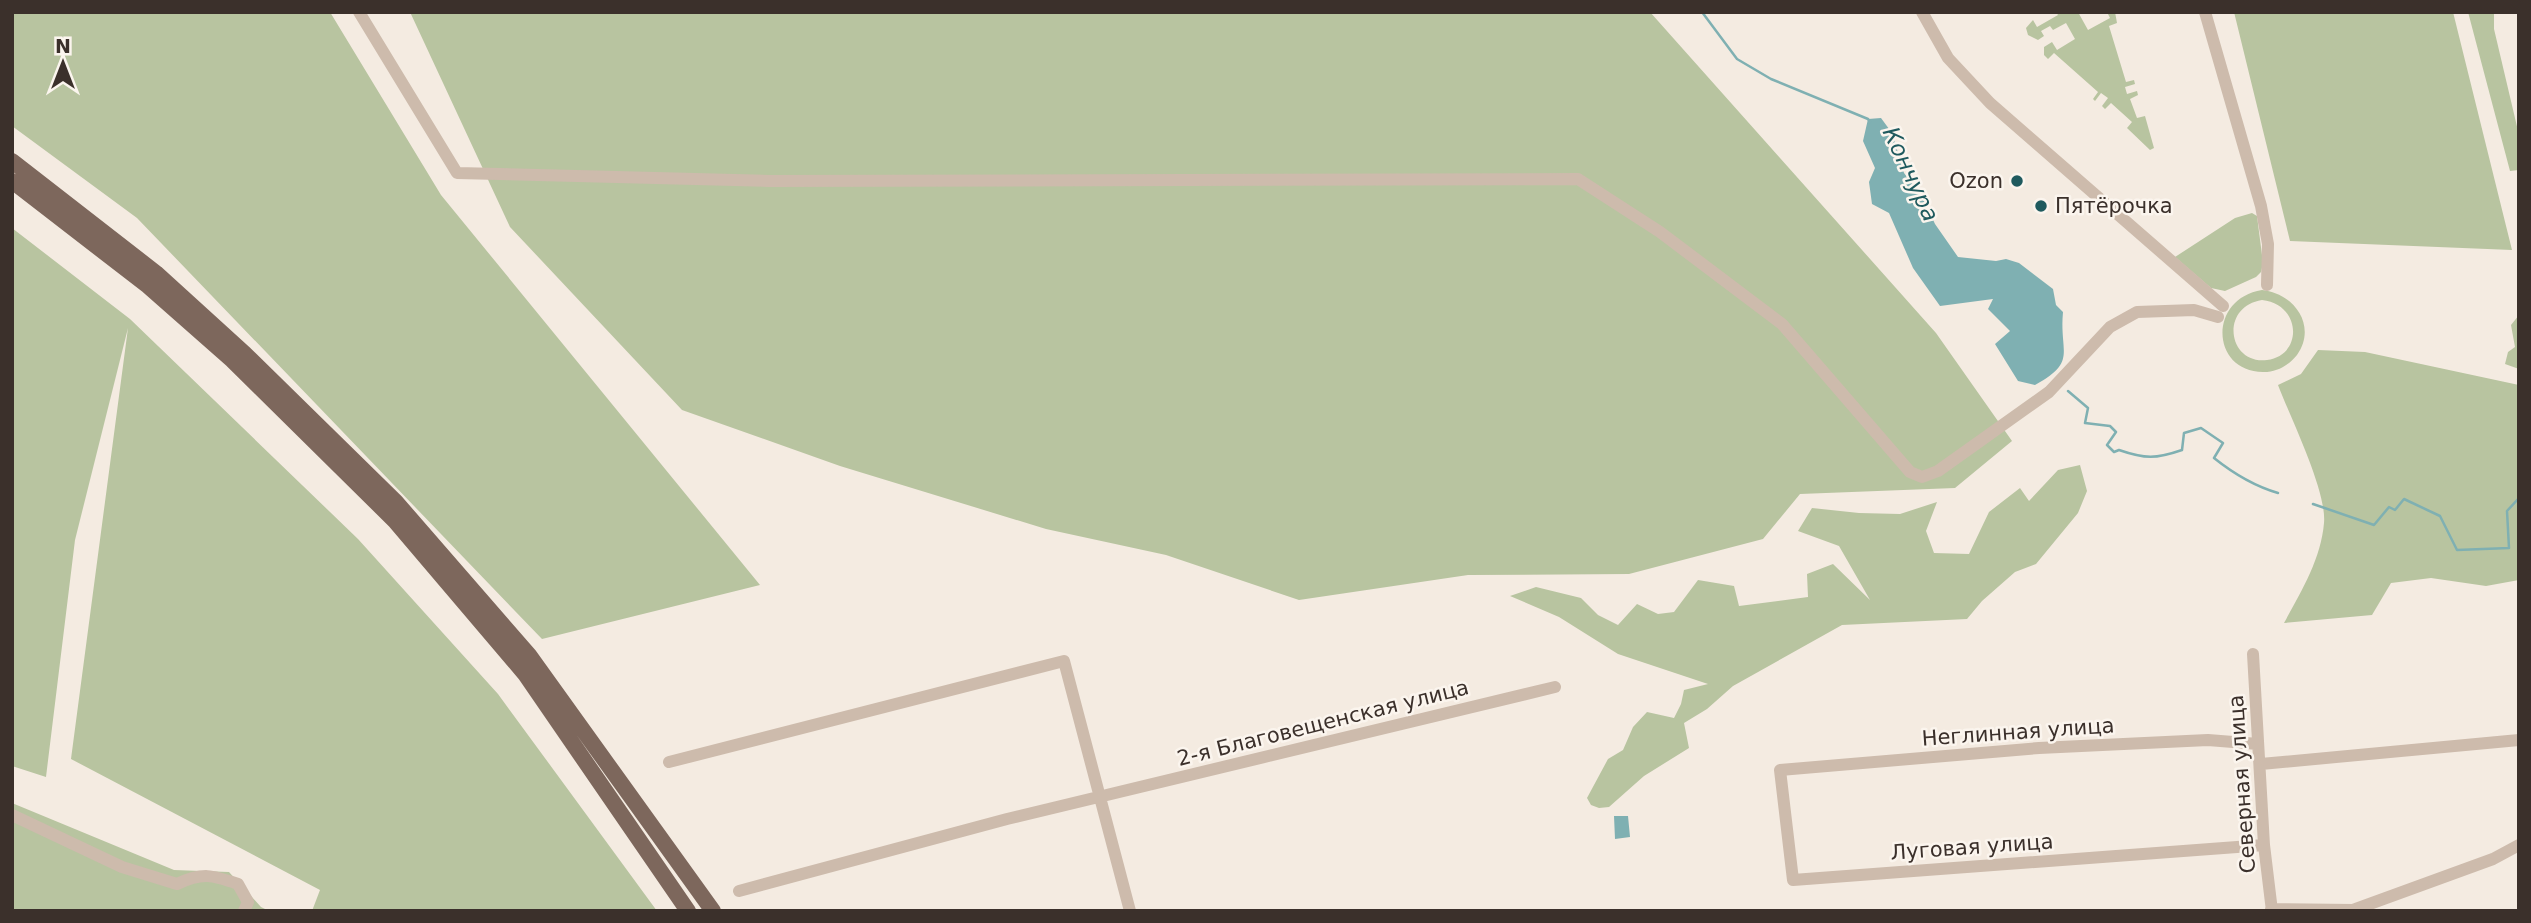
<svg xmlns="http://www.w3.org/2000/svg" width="2531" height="923" viewBox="0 0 2531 923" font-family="'DejaVu Sans',sans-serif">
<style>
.green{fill:#b8c4a0;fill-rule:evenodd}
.water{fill:#7fb0b2}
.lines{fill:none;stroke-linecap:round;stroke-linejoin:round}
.stream{stroke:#7fb0b2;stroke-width:2.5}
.minor{stroke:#cdbbac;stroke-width:12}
.major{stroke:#7d675c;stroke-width:16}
.poi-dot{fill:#1f5a5e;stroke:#fbf5ee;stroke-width:2.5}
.labels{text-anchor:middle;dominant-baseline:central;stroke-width:5;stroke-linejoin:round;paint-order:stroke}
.poi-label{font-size:21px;fill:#3b302b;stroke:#fbf5ee;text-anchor:end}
.street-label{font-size:21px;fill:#3b302b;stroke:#fbf5ee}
.water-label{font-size:23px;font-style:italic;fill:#1f5a5e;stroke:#fbf5ee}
</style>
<rect width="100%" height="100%" fill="#f4ebe1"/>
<!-- green -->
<path class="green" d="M12,12h318l111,183 319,390 -218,54 -405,-421 -125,-92z
M410,12h1240l286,321 76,108 -57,47 -155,6 -37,45 -134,35 -161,1 -169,25 -133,-45 -120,-26 -206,-63 -158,-56 -172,-183z
M2056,12h22l10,18 22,-12 -3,-6h8l2,11 -8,3 17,56 8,-2 1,4 -10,3 2,7 10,-3 1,4 -8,4 7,19 8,-2 9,32 -4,2 -23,-22 5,-6 -21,-19 -6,6 -3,-3 6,-8 -7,-5 -6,8 -2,-2 5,-7 -44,-39 -6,6 -4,-4v-8l8,-5 5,8 18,-11 -9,-16 -13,7 -3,-4 -9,5 3,5 -6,4 -10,-5 -2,-7 7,-8 4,7 21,-12z
M2234,12h219l59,238 -222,-9z
M2468,12h26v17l25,106v35l-9,1z
M2252,213l5,3 6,47 -2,9 -5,5 -31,14 -14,-3 -36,-31 60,-39z
M12,228l118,91 228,220 140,155 159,217h-345l8,-21 -249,-131 57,-431 -53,212 -29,237 -34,-11z
M2262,290c31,3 56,35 35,65 -8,10 -20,17 -33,17 -53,1 -57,-73 -2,-82zM2262,300c39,4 42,55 5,60 -39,5 -48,-53 -5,-60z
M2519,315v54l-14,-5 3,-12 7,-5 -4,-22z
M2318,350l47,2 154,33v195l-33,6 -55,-8 -40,5 -19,32 -88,8c17,-31 37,-64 40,-100 3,-32 -34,-106 -46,-138l23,-11z
M2080,465l7,26 -9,22 -42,51 -21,8 -33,29 -15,18 -125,6 -109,61 -26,23 -23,14 5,25 -45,28 -35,31 -10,1 -8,-3 -4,-7 21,-39 15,-9 10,-23 14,-15 27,6 7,-14 3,-14 24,-6 -90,-30 -59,-37 -49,-21 26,-9 45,11 17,17 20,10 19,-21 21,10 16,-2 24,-32 36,6 5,20 69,-9 -1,-23 26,-10 37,36 -31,-54 -41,-15 14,-23 47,5 41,1 37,-12 -11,29 8,22 35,1 20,-42 31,-24 9,13 29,-31z
M12,803l162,67 55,2 32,35 8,4h-257z"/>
<!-- water -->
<path class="water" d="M1881,118l11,15 12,40 18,23 13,28 23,33 38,4 10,-2 13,4 34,26 3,16 7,7c-4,41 15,49 -28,73l-17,-4 -23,-37 15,-13 -22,-22 5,-10 -53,7 -27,-38 -24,-55 -17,-9 -3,-22 6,-14 -12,-27 5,-22z
M1614,816h14l2,21 -15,2z"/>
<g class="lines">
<!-- stream -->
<path class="stream" d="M1702,12l35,47 34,20 97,40 2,3
M2068,391l20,17 -3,15 25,3 6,6 -9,13 7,7 5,-2c26,9 37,9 63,0l2,-17 17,-5 22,15 -9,15c20,16 40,28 64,35
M2313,504l61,21 15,-18 6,3 9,-11 36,17 17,34 52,-2 -2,-37 12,-13"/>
<!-- minor -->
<path class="minor" d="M359,12l98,161 312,8 809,-2 82,53 122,92 128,148 12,5 16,-6 111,-79 61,-65 27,-15 57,-2 24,7
M1922,12l26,46 42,45 233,203
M2205,12l56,194 7,38 -1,41
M2253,654l11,191 8,66
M2258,744l-50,-4 -169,8 -259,22 13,110 471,-35
M669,762l395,-101 66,250
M2261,764l258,-24
M12,815l110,52 55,17c26,-12 35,-9 61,0l10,18 -4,9
M739,891l268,-72 548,-132
M2271,909l82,1 140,-51 26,-14"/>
<!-- major -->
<path class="major" d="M12,161l144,112 89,81 151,148 133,153 184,256
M12,181l136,105 84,74 163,161 130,153 163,237"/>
</g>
<!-- markers -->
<g class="poi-dot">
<circle cx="2017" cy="181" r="7"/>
<circle cx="2041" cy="206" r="7"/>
</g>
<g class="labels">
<!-- poi labels -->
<g class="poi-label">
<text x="2003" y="181">Ozon</text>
<text x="2055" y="206" text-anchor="start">Пятёрочка</text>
</g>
<!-- street labels -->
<g class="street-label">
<text transform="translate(1323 723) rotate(-14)">2-я Благовещенская улица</text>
<text transform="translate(2018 732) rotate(-4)">Неглинная улица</text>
<text transform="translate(2242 784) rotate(-94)">Северная улица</text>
<text transform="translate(1972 847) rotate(-4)">Луговая улица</text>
</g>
<!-- water labels -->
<g class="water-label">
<text transform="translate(1911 174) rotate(65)">Кончура</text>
</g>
</g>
<!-- border -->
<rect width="2531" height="923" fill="none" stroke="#3b302b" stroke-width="28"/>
<!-- north arrow -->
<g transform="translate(63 63)" stroke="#fbf5ee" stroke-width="5" paint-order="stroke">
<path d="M0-5L12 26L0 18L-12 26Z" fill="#3b302b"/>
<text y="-10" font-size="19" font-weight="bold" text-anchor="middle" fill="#3b302b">N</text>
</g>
</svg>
